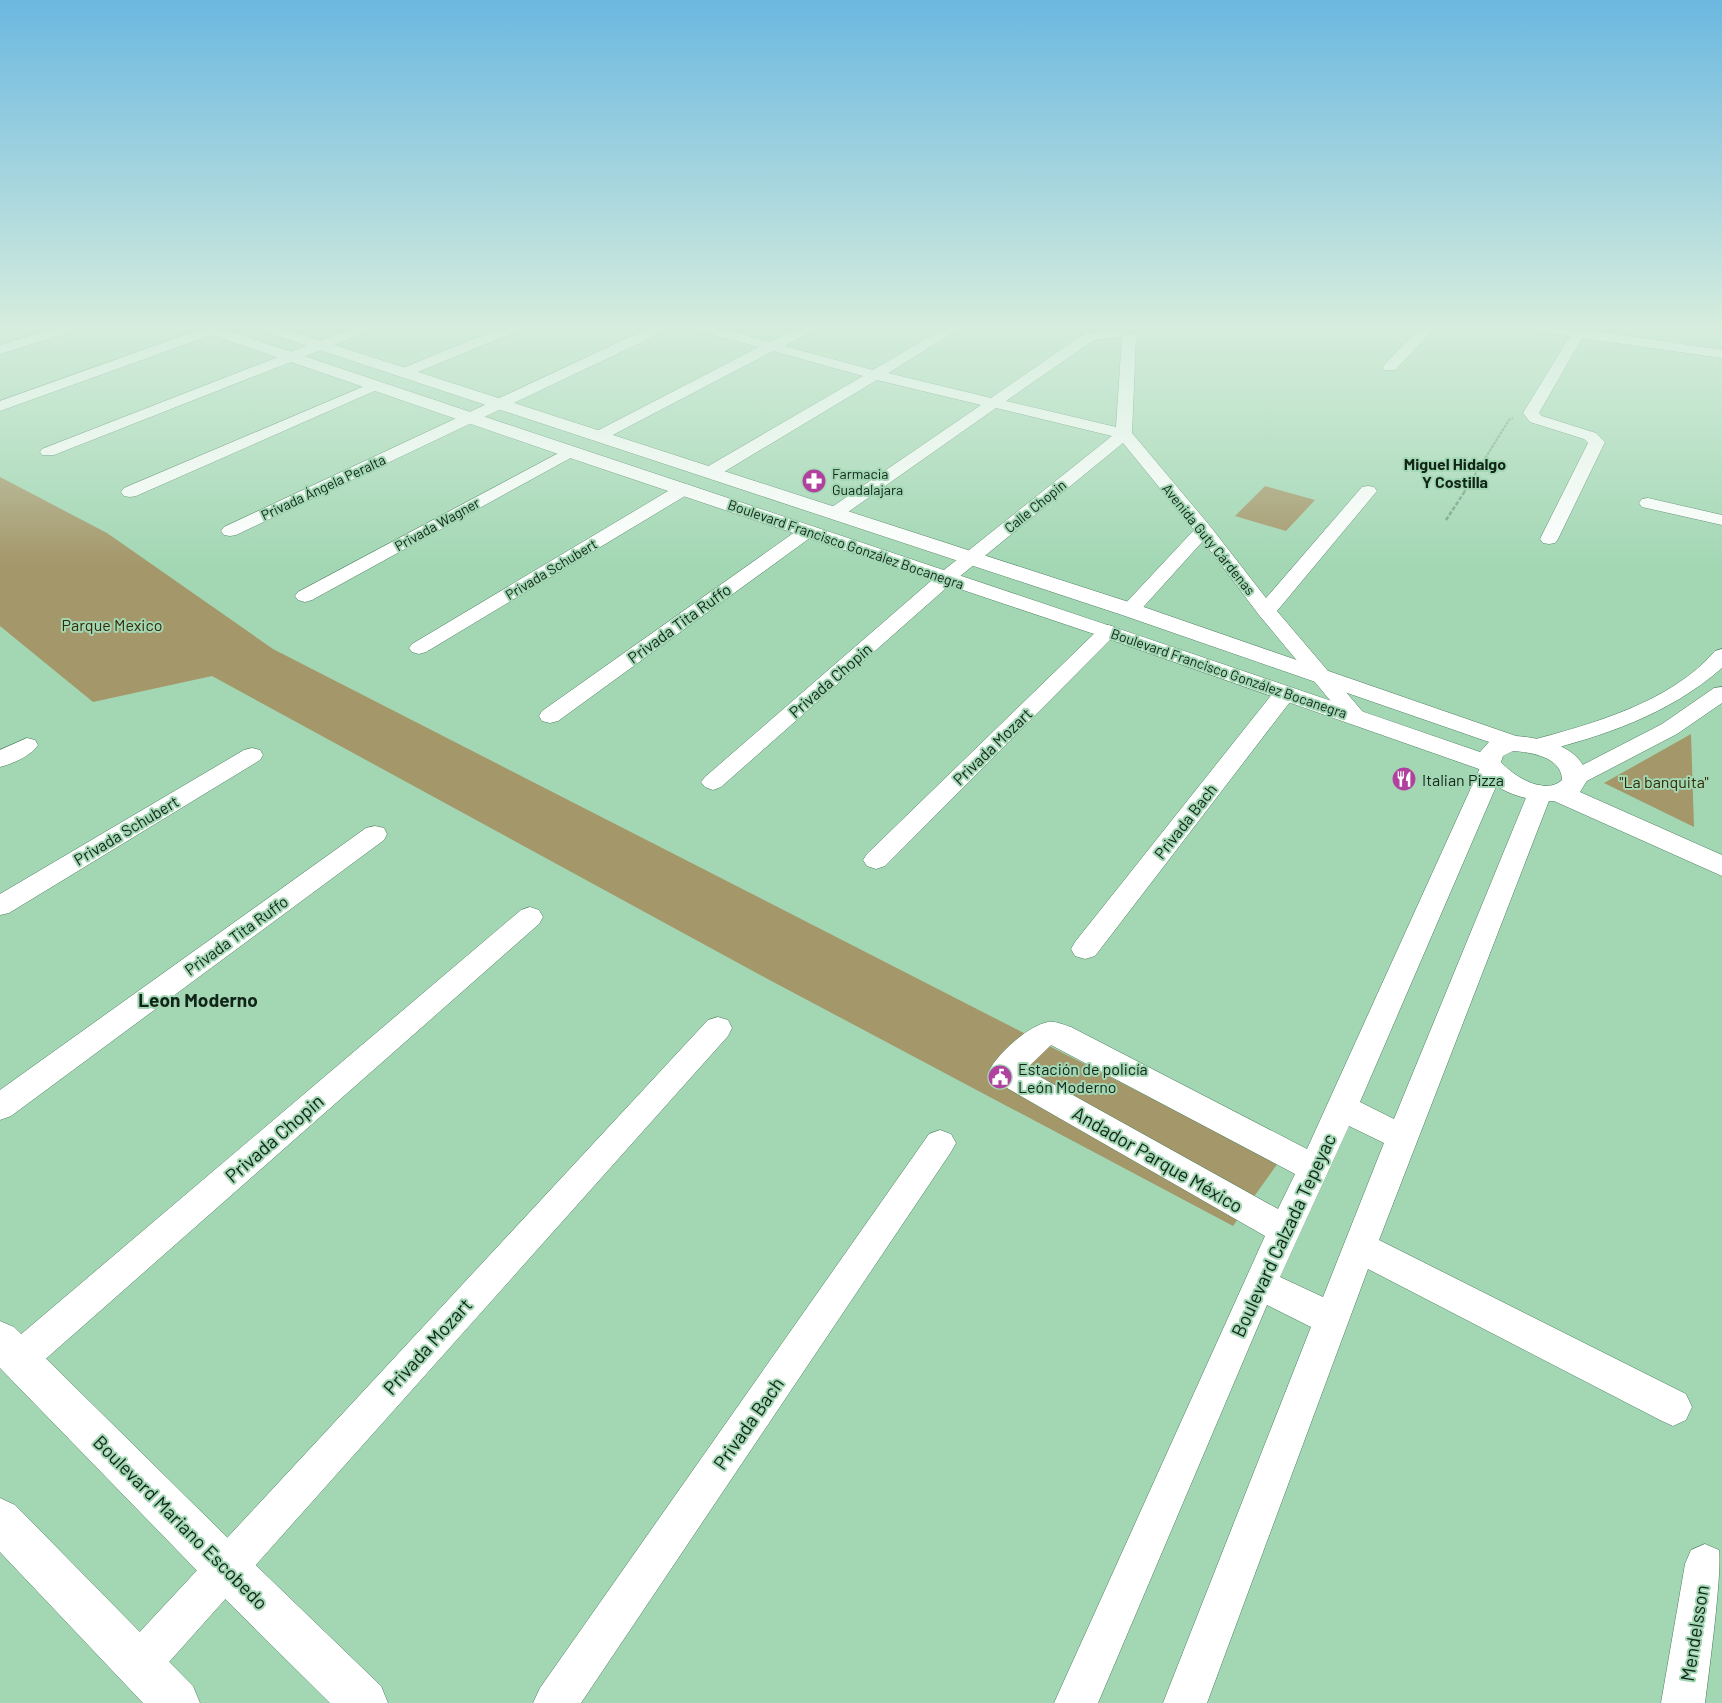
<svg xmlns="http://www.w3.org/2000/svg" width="1722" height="1703" viewBox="0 0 1722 1703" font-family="Barlow,sans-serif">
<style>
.green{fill:#a4976a}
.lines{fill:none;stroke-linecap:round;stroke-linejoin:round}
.minor-casing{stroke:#4d7e5f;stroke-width:1}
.major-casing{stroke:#4d7e5f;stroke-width:1}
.path-far1{stroke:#759f83;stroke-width:2;stroke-dasharray:3 1;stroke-linecap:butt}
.path{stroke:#759f83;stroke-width:2.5;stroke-dasharray:4 2;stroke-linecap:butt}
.minor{fill:#fff;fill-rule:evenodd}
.major{fill:#fff;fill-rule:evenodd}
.labels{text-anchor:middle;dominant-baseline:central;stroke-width:4;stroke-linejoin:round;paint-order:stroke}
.far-poi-label{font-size:14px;fill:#112518;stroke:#a3d7b4;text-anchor:start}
.far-street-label{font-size:14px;fill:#112518;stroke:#a3d7b4}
.far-quarter-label{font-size:16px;font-weight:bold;fill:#112518;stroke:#a3d7b4}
.street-label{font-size:16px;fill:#112518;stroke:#a3d7b4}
.park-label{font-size:16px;fill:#342b06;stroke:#a3d7b4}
.poi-label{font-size:16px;fill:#112518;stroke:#a3d7b4;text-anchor:start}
.quarter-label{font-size:19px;font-weight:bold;fill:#112518;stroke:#a3d7b4}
.near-street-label{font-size:19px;fill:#112518;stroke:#a3d7b4}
</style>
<rect width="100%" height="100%" fill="#a3d7b4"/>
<!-- green -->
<path class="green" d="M0,477l107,56 166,116 1005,514 -45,63 -471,-250 -550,-300 -119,26 -93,-76z
M1265,486l50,14 -29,31 -51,-15z
M1691,734l3,93 -90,-44z"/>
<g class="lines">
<defs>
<path id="minor" d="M57,327h21l-2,3 -76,24v-9z
M207,327h10l2,3 -2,3 -217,78v-10z
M355,327h19l-2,3 -318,125h-12l-2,-3 2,-3z
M503,327h19l-2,3 -112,46h-10l-2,-3 2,-3z
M651,327h18l-2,3 -431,205 -6,1 -6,-1 -3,-4 3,-4z
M693,327h22l55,15 29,-15h17l-2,3 -30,16 89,24 73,-43h17l-75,46 103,25 94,-65 34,-2 2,3 -2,3 -25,3 -88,61 110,26 6,-90 2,-3h10l2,3 -4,96 78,93 56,72 96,-111 6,-1 6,1 3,4 -100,120 91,107 -3,5 -8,2 -8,-2 -90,-108 -56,-74 -66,73 -7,2 -7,-2 -3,-4 3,-4 71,-76 -71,-87 -170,139 -232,205 -8,3 -8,-3 -4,-5 4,-5 234,-203 173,-138 -116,-28 -155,109 -6,1 -6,-1 -3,-4 3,-4 152,-104 -104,-25 -160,96h-12l-2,-4 2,-4 158,-92 -90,-25 -168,88h-12l-2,-3 2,-3 166,-86 -64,-17z
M1421,327h15l-41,43h-10l-2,-3 2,-3z
M1532,327h35l155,23v8l-140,-20 -43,75 3,3 54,17 9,9 -47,97 -3,4 -6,1 -6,-1 -3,-4 48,-96 -4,-4 -54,-17 -7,-9 47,-77 -31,-5z
M374,382l5,1 2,3 -2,3 -243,107 -6,1 -6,-1 -3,-4 3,-4z
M570,447l6,2 2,3 -2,3 -264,145 -7,2 -7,-2 -3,-4 3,-4z
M684,484l6,1 3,4 -3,4 -264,159 -7,2 -7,-2 -3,-4 3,-4 266,-159z
M1648,498l74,17v10l-80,-18 -3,-4 3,-4z
M808,526l6,1 3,4 -3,4 -256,186 -8,2 -8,-2 -3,-5 3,-5 260,-184z
M1108,625l7,2 3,4 -3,4 -230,231 -9,3 -9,-3 -4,-6 4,-6 234,-227z
M1722,649v19c-54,47 -118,68 -186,85l-8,-2 -3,-5 3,-5c62,-16 144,-39 187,-90z
M1285,687l8,1 3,5 -3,5 -198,258 -10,3 -10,-3 -4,-7 4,-7 202,-254z
M1722,687v16l-45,31 -94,49 -8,2 -8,-2 -4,-5 4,-5 95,-49 52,-36z
M27,738l8,2 3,5c-7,11 -26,19 -38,22v-17z
M252,748l8,2 3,5 -3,5 -251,153 -9,2v-21l244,-144z
M1492,761l8,2 4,5 -144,334 34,17 134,-326 4,-5 8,-3 8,3 4,5 -173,447 307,154 6,13 -6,13 -13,6 -13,-6 -292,-151 -161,434h-44l148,-376 -44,-22 -169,398h-44l211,-467 -272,-156 -4,-9c9,-18 39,-45 59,-49 8,-1 16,3 23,5l236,122 173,-381 4,-5zM1051,1045l244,129 -17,35 -252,-140zM1349,1126l35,17 -61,154 -43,-20z
M375,826l9,2 3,6 -3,6 -373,276 -11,4v-30l366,-262z
M530,907l9,3 4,7 -4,7 -507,447 -13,6 -13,-6 -5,-12 5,-12 515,-437z
M718,1017l10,3 4,8 -4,8 -575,644 -15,6 -15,-6 -6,-15 6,-15 585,-630z
M940,1130l11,4 5,9 -5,9 -370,551h-48l7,-15 389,-554z
M1705,1544l14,6c3,25 -10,121 -14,153h-44l24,-139 6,-14z"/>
<path id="major" d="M195,327h23c420,142 842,280 1262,425l9,-10 -367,-127 -863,-285 -3,-3h23l859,278 378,131c28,2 67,11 72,43l-8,13 142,63v21l-168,-75c-29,0 -57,-8 -75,-32l-379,-133 -536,-180 -366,-126zM1513,751c17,1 49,6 49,29 -17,16 -49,-4 -61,-18l2,-6z
M0,1321l14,6 227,224 140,135 7,17h-58l-121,-120 -209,-215z
M0,1498l15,7 178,181 7,17h-57l-143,-151z"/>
</defs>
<!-- minor casing -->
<use href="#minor" class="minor-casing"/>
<!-- major casing -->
<use href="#major" class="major-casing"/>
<!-- path-far1 -->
<path class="path-far1" d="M1464,492l45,-72 4,-2"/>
<!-- path -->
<path class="path" d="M1446,520l19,-29"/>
<!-- minor -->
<use href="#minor" class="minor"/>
<!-- major -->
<use href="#major" class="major"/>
</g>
<!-- sky -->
<linearGradient id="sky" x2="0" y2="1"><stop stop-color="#6bb8e0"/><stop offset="0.58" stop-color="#d6eddd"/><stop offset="1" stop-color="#d6eddd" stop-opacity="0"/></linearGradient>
<rect width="1722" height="565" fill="url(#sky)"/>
<!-- icons -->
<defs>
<symbol id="pharmacy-disc" viewBox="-11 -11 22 22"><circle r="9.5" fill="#b0419e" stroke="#a3d7b4"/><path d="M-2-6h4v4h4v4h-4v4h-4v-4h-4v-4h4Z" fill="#fff"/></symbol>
<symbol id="restaurant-disc" viewBox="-11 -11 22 22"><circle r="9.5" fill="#b0419e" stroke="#a3d7b4"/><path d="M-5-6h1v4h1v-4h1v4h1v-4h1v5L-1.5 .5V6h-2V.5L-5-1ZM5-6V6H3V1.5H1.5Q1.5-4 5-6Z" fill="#fff"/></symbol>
<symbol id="civic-disc" viewBox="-11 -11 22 22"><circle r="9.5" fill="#b0419e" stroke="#a3d7b4"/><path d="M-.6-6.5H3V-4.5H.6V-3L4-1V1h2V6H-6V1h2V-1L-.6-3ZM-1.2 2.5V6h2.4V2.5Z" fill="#fff"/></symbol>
</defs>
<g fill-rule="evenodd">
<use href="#pharmacy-disc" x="800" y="467" width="28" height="28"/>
<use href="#restaurant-disc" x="1390" y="765" width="28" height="28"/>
<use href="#civic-disc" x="986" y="1063" width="28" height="28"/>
</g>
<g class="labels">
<!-- far-poi labels -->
<g class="far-poi-label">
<text x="832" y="473">Farmacia<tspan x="832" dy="16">Guadalajara</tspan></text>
</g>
<!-- far-street labels -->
<g class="far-street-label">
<text transform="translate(323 487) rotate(-25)">Privada Ángela Peralta</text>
<text transform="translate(1035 506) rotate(-39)">Calle Chopin</text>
<text transform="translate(437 524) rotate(-29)">Privada Wagner</text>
<text transform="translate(1209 539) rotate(51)">Avenida Guty Cárdenas</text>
<text transform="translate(846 544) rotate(19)">Boulevard Francisco González Bocanegra</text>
<text transform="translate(551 569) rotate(-31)">Privada Schubert</text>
<text transform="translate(1229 673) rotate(19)">Boulevard Francisco González Bocanegra</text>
</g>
<!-- far-quarter labels -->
<g class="far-quarter-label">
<text x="1455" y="463">Miguel Hidalgo<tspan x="1455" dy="18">Y Costilla</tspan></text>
</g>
<!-- street labels -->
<g class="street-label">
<text transform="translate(679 623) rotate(-36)">Privada Tita Ruffo</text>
<text transform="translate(830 680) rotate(-41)">Privada Chopin</text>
<text transform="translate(992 746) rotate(-44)">Privada Mozart</text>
<text transform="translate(1185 821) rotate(-52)">Privada Bach</text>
<text transform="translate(126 830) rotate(-31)">Privada Schubert</text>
<text transform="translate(236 935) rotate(-36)">Privada Tita Ruffo</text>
</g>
<!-- park labels -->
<g class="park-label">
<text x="112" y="624">Parque Mexico</text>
<text x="1664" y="781">"La banquita"</text>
</g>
<!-- poi labels -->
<g class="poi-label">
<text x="1422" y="779">Italian Pizza</text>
<text x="1018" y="1068">Estación de policía<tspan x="1018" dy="18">León Moderno</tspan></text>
</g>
<!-- quarter labels -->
<g class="quarter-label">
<text x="198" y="999">Leon Moderno</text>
</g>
<!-- near-street labels -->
<g class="near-street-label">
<text transform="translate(274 1138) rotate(-41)">Privada Chopin</text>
<text transform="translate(1158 1159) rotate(30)">Andador Parque México</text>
<text transform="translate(1283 1235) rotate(-65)">Boulevard Calzada Tepeyac</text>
<text transform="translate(427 1346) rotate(-48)">Privada Mozart</text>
<text transform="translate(748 1423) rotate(-55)">Privada Bach</text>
<text transform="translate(181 1522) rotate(45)">Boulevard Mariano Escobedo</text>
<text transform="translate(1694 1633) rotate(-81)">Mendelsson</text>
</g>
</g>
</svg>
